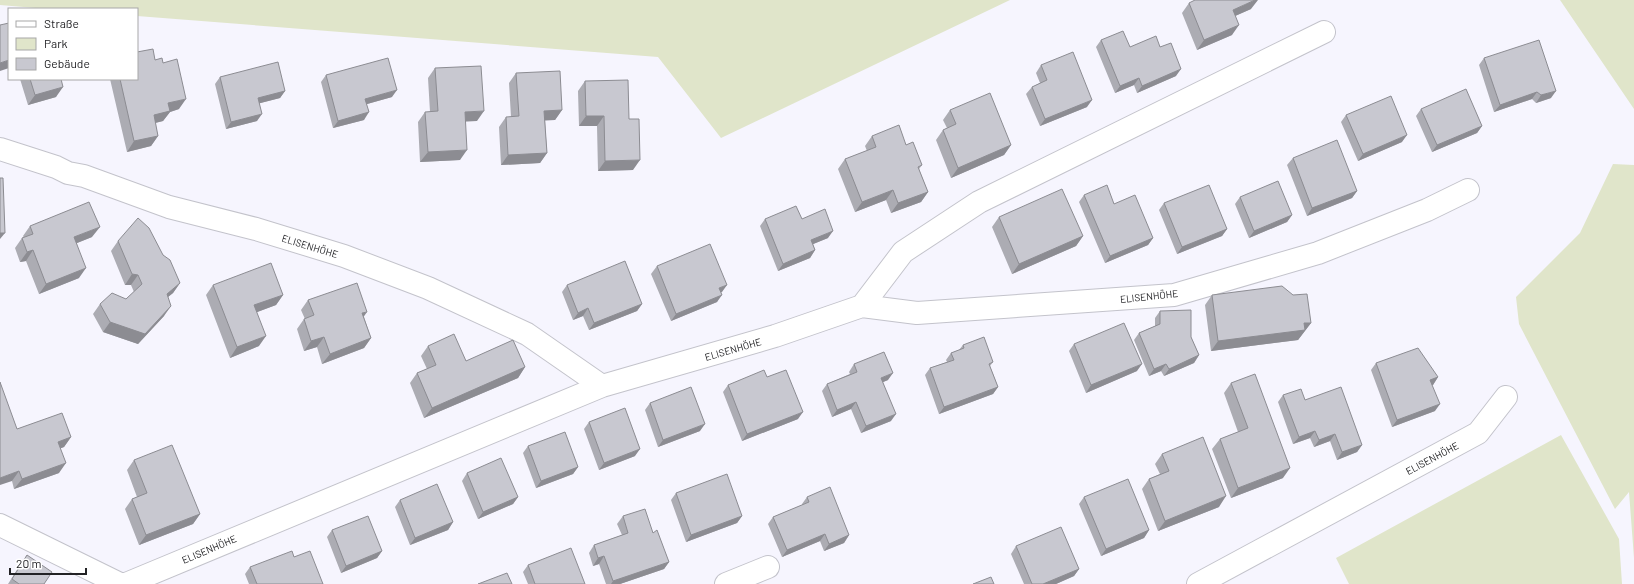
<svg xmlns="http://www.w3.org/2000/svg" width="1634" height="584" viewBox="0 0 1634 584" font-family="Barlow,sans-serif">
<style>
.green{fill:#e0e5ca}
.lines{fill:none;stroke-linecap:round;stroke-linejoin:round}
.minor-casing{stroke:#c3c3cb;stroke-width:24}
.minor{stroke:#fff;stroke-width:22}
.wall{fill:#acacb3}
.shaded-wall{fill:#8c8c92}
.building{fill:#c8c8d0;stroke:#8c8c92}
.labels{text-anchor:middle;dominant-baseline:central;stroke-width:3;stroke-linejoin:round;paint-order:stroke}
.street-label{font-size:10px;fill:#222225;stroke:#fff}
</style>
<rect width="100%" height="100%" fill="#f6f5fe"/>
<!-- green -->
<path class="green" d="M0,0h1010l-289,138 -63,-81 -521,-41v-7h-90l-47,-4z
M1560,0h74v109z
M1613,164l21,1v393l-5,-66 -14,17 -96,-185 -3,-27 64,-64z
M1561,435l58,104 3,45h-273l-13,-26z"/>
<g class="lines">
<defs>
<path id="minor" d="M0,149l56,18 12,6 16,3 85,31 87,22 88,27 84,32 99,46 75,52
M862,306l41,-54 76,-50 345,-170
M0,525l120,59
M126,584l476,-198 173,-50 87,-30 55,7 257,-18 144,-42 109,-43 41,-20
M726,584l42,-17
M1198,584l280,-151 28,-36"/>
</defs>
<!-- minor casing -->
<use href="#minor" class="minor-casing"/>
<!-- minor -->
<use href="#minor" class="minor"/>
</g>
<!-- wall -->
<path class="wall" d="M1189,3l62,6 -16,7 -3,19 -35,15 -15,-37z
M1101,40l29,7h30l16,29 -39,17 -3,-8 -19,8 -19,-46z
M1484,58l67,40 -15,5 -4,-4 -38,13 -15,-47z
M155,60l8,3 16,46 -9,3 -7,9 -8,2 3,13 -7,10 -24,6 -17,-73h27z
M1041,65l46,42 -47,19 -14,-32 6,-7 8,-4 -4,-10z
M435,68l42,53h-12l-5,39 -40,2 -2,-40 7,-10h5l-2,-34z
M516,73l46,37 -7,10h-10l2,33 -7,10 -39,2 -2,-38 7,-10h5l-2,-34z
M326,75l66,22 -25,7 -3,16 -31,8 -12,-46z
M220,77l65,14 -5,7 -20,5 -3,18 -31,8 -11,-45z
M20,79h41l-5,18 -28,8z
M585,81l44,38 4,51 -35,1 -1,-45h-18l-1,-35z
M1421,109l61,17 -5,7 -45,19 -16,-36z
M950,110l61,35 -7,10 -53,23 -15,-38 7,-10 4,-2 -4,-8z
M1346,115l56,27 -44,19 -17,-39z
M872,136l34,9 16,20 -3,4 9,23 -7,10 -30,11 -5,-13 -31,12 -17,-43 7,-10 22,-8 -2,-5z
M1293,158l64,33 -5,7 -45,18 -20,-51z
M1084,195l30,9 39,34 -5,7 -43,18 -26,-61z
M1240,197l52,18 -5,7 -38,16 -14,-34z
M1164,203l63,26 -5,7 -45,18 -18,-44z
M999,217l84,19 -7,10 -64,28 -20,-47z
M765,219h37l26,19 -15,6 2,6 -5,8 -32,13 -18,-45z
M30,226l62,11 -15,6 2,35 -40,16 -13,-33 -6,1 -5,-14 7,-10h2l-1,-2z
M118,241l45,14 17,28 -7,10 -5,4 -4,19 -26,28 -35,-12 -10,-18 7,-10 26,-5 8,-7 -3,-7h-6l-14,-34z
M657,266l65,26h-1l-4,10 -46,19 -20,-47z
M213,285l70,10 -7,10 -19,7 2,34 -29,12 -24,-63z
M567,285l75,19 -5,7 -48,19 -6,-14 -10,4 -11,-28z
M1212,295l99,28 -13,17 -87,11 -6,-46z
M308,300l56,17 7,21 -7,10 -42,16 -5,-17 -13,4 -7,-22 7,-10h1l-4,-9z
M1160,311l31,26 8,18 -5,8 -30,13 -3,-5 -12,5 -15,-36 5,-7 16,-7v-8z
M1074,344l63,27 -51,22 -17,-42z
M963,345l30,17 -3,4 8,21 -5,7 -54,20 -14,-39 5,-7 17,-6 -1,-2 5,-7 8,-3z
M428,346l38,15 59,6 -7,11 -94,40 -14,-35 7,-10 10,-4 -6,-13z
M1376,363l62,14 -5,8h-1l3,26 -43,16 -21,-57z
M854,364l34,16 -5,2 8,39 -30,12 -10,-24 -19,8 -10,-26 5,-7 23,-10 -1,-2z
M767,377l31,42 -56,22 -19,-49 5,-7z
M1231,383l52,95 -52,20 -19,-49 8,-10 18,-7 -14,-39z
M1283,395l22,5 57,45 -5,7 -20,8 -7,-19 -16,6 -4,-9 -17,6 -15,-42z
M650,403l50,28 -42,16 -13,-37z
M589,422l46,34 -36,14 -15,-41z
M17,429l54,8 -7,10 -3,1 -2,25 -45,16 -2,-8z
M528,446l50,21 -5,7 -37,14 -13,-35z
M1162,454l57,53 -61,24 -16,-42 7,-10 11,-5 -5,-10z
M134,460l66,54 -7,10 -54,21 -14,-36 7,-10 5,-2 -10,-27z
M467,473l51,24 -5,7 -35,15 -16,-38z
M676,493l66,23 -5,7 -51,19 -15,-42z
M807,497l42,38 -5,8 -20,8 -4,-10 -38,16 -14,-33 5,-7 29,-12v-1z
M1084,497l65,33 -5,8 -43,18 -22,-52z
M400,500l53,22 -5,8 -38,15 -15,-38z
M623,516l30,17 16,29 -5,7 -44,15h-14l-7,-20 -6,2 -4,-13 5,-8 28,-10 -5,-11z
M332,530l50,21 -5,7 -36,15 -14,-36z
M1016,546l63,23 -5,7 -18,8h-32l-13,-30z
M27,555l17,29h-36l12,-19z
M294,557l29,27h-74l-4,-10 5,-7z
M528,565l57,19h-57l-5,-12z"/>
<!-- shaded-wall -->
<path class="shaded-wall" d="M1255,0h3l-7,9 -25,11 7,-10z
M1239,25l-7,10 -35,15 7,-10z
M9,60v8l-9,3v-8z
M1181,69l-5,7 -39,17 5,-7z
M1139,78l-5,7 -19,8 5,-7z
M63,87l-7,10 -28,8 7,-10z
M397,90l-5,7 -32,9 5,-7z
M285,91l-5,7 -27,7 5,-7z
M1556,91l-5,7 -15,5 5,-8z
M1537,92l-5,7 -38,13 6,-7z
M186,99l-7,10 -9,3 -7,9 -16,4 7,-10 14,-12z
M1092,100l-5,7 -47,19 5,-7z
M562,110l-7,10 -18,1 7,-10z
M484,111l-7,10 -19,1 7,-10z
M369,112l-5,8 -31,8 5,-7z
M262,114l-5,7 -31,8 5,-7z
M586,116h18l-7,10h-18z
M1482,126l-5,7 -45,19 5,-7z
M1407,135l-5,7 -44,19 5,-7z
M158,136l-7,10 -24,6 7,-11z
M1011,145l-7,10 -53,23 7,-10z
M467,150l-7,10 -40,2 8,-10z
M547,153l-7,10 -39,2 7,-10z
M640,160l-7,10 -35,1 7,-10z
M893,190l-7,10 -31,12 7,-10z
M1357,191l-5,7 -45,18 5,-8z
M928,192l-7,10 -30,11 7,-10z
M1292,215l-5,7 -38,16 5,-7z
M100,227l-8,10 -25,10 7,-10z
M1227,229l-5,7 -45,18 5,-7z
M833,231l-5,7 -22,9 5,-7z
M0,233h5l-5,6z
M1083,236l-7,10 -64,28 7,-10z
M1153,238l-5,7 -43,18 5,-7z
M33,250l-7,11 -6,1 7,-10z
M815,250l-5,8 -32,13 5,-7z
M86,268l-7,10 -40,16 7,-10z
M132,274l6,1 -7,10h-6z
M180,283l-7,10 -14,11 8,-10z
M727,285l-5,7 -8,3 5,-7z
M283,295l-7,10 -29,11 7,-11z
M722,295l-5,7 -46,19 5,-7z
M642,304l-5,7 -48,19 5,-7z
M171,306l-7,10 -26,28 -35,-12 7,-10z
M588,308l-5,8 -10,4 5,-7z
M367,312l-7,10 2,-9z
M1304,323h7l-13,17 -87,11 7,-10z
M266,336l-7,10 -29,12 7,-11z
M324,337l-7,10 -13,4 7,-10z
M371,338l-7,10 -42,16 8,-10z
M1199,355l-5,8 -30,13 5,-7z
M1142,364l-5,7 -51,22 5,-8z
M1166,364l-5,7 -12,5 5,-7z
M525,367l-7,11 -94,40 8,-10z
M893,373l-5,7 -12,5 5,-7z
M1438,377l-5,8 -8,2 5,-7z
M998,387l-5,7 -54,20 5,-7z
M856,402l-5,7 -19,8 5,-7z
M1440,404l-5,7 -43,16 5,-7z
M803,412l-5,7 -56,22 5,-7z
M896,414l-5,7 -30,12 5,-7z
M705,424l-5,7 -42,16 5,-7z
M1315,431l-5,7 -17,6 6,-7z
M1335,434l-5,7 -16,6 5,-7z
M71,437l-7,10 -13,5 7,-10z
M1362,445l-5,7 -20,8 5,-8z
M640,449l-5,7 -36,14 5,-7z
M66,463l-7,10 -45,16 8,-10z
M578,467l-5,7 -37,14 5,-7z
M1290,468l-7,10 -52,20 7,-10z
M19,471l-7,10 -12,4v-7z
M1226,496l-7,11 -61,24 7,-10z
M518,497l-5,7 -35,15 5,-7z
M200,514l-7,10 -54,21 7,-10z
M742,516l-5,7 -51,19 5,-7z
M453,522l-5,8 -38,15 5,-7z
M1149,530l-5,8 -43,18 5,-7z
M825,534l-5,7 -38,16 5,-7z
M849,535l-5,8 -20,8 5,-7z
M382,551l-5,7 -36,15 5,-7z
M604,556l-5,8 -6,2 5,-8z
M669,562l-5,7 -44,15h-9l2,-3z
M1079,569l-5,7 -18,8h-13z"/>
<!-- building -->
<path class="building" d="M1195,0h60l-22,10 6,15 -35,15 -15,-37z
M9,23v37l-9,3v-38z
M1123,31l7,16 26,-11 4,11 11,-4 10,26 -39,17 -3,-8 -19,8 -19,-46z
M1539,40l17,51 -15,4 -4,-3 -37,13 -16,-47z
M153,49l2,11 7,-2 1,5 14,-4 9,40 -18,4 2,8 -16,4 4,21 -24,5 -14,-62h17v-27z
M1073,52l19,48 -47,19 -13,-32 15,-7 -6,-15z
M388,58l9,32 -32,9 4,13 -31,9 -12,-46z
M278,62l7,29 -27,7 4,16 -31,8 -11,-45z
M481,66l3,45 -19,1 2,38 -39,2 -3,-40 13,-1 -3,-43z
M560,71l2,39 -18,1 3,42 -39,2 -2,-38 13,-1 -3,-43z
M30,79h31l2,8 -28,8z
M628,80l1,39h10l1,41 -35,1 -1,-45h-18l-1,-35z
M1466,89l16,37 -45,19 -16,-36z
M990,93l21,52 -53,23 -15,-38 13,-6 -6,-14z
M1391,96l16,39 -44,19 -17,-39z
M899,125l7,20 7,-3 9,23 -4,2 10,25 -30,11 -5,-13 -31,12 -17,-43 31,-12 -4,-11z
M1337,140l20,51 -45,17 -19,-50z
M0,178h3l2,55h-5z
M1278,181l14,34 -38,16 -14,-34z
M1107,185l7,19 21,-9 18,43 -43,18 -26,-61z
M1209,185l18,44 -45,18 -18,-44z
M1062,189l21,47 -64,28 -20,-47z
M89,202l11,25 -26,10 12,31 -40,16 -13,-34 -6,2 -5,-14 11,-4 -3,-8z
M796,206l6,13 23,-10 8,22 -22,9 4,10 -32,14 -18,-45z
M138,218l11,10 14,27 7,5 10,23 -13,11 4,12 -26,28 -35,-12 -10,-18 12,-11 14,6 16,-15 -4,-9 -6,-1 -14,-33z
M710,244l17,41 -8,3 3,7 -46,19 -19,-48z
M625,261l17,43 -48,19 -6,-15 -10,5 -11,-28z
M271,263l12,32 -29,10 12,31 -29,11 -24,-62z
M357,283l10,29 -5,1 9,25 -41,16 -6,-17 -13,4 -7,-22 10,-4 -6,-15z
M1282,286l11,9 14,-1 4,29h-7l1,7 -87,11 -6,-46z
M1191,310v27l8,18 -30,14 -3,-5 -12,5 -15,-36 21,-9v-13z
M1124,323l18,41 -51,21 -17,-41z
M454,334l12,27 47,-21 12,27 -93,41 -15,-35 19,-8 -8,-19z
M984,337l9,25 -4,2 9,23 -54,20 -14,-39 24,-8 -3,-7 13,-5 -1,-3z
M1418,348l20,29 -8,3 10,24 -43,16 -21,-57z
M884,352l9,21 -12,5 15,36 -30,12 -10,-24 -19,8 -10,-26 30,-12 -3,-8z
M764,370l3,7 19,-7 17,42 -56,22 -19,-49z
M1255,374l35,94 -52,20 -18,-49 28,-11 -17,-45z
M0,382l17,47 45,-16 9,24 -13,5 8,21 -44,16 -3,-8 -19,7z
M691,387l14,37 -42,16 -13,-37z
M1341,387l21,58 -20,7 -7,-18 -16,6 -4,-9 -16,6 -16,-42 18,-6 4,11z
M625,408l15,41 -36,14 -15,-41z
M565,432l13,35 -37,14 -13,-35z
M1203,437l23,59 -61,25 -16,-42 20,-8 -7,-17z
M172,445l28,69 -54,21 -14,-36 15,-6 -13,-33z
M501,458l17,39 -35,15 -16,-39z
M727,474l15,42 -51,19 -15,-42z
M1128,479l21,51 -43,19 -22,-52z
M437,484l16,38 -38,16 -15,-38z
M830,487l19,48 -20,9 -4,-10 -38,16 -14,-33 36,-15 -2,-5z
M645,509l8,24 4,-3 12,32 -56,19 -9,-25 -6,2 -4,-13 34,-12 -5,-17z
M368,516l14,35 -36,15 -14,-36z
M1061,527l18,42 -36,15h-11l-16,-38z
M571,548l14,36h-50l-7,-19z
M292,551l2,6 16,-6 13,33h-66l-7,-17z
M27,555l25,17 -8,12h-25l-7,-5z
M507,573l5,11h-34z
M991,577l3,7h-21z"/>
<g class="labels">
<!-- street labels -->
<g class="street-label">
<text transform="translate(310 246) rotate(17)">ELISENHÖHE</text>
<text transform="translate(1149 296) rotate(-6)">ELISENHÖHE</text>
<text transform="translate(733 349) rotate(-16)">ELISENHÖHE</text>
<text transform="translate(1432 458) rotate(-28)">ELISENHÖHE</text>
<text transform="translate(209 549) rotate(-23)">ELISENHÖHE</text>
</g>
</g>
<!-- legend -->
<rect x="8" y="8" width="130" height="72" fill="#ffffff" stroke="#a7a7a8"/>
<rect x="16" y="21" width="20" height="6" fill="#ffffff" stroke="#a7a7a8"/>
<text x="44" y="28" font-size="12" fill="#222225">Straße</text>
<rect x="16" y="38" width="20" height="12" fill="#e0e5ca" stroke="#a7a7a8"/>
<text x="44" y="48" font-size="12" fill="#222225">Park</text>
<rect x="16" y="58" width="20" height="12" fill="#c8c8d0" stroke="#a7a7a8"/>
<text x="44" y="68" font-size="12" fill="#222225">Gebäude</text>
<!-- scale -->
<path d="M10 568v6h76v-6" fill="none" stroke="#222225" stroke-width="2"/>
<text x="16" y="568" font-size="12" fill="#222225" stroke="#ffffff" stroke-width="3" paint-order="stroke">20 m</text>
</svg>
